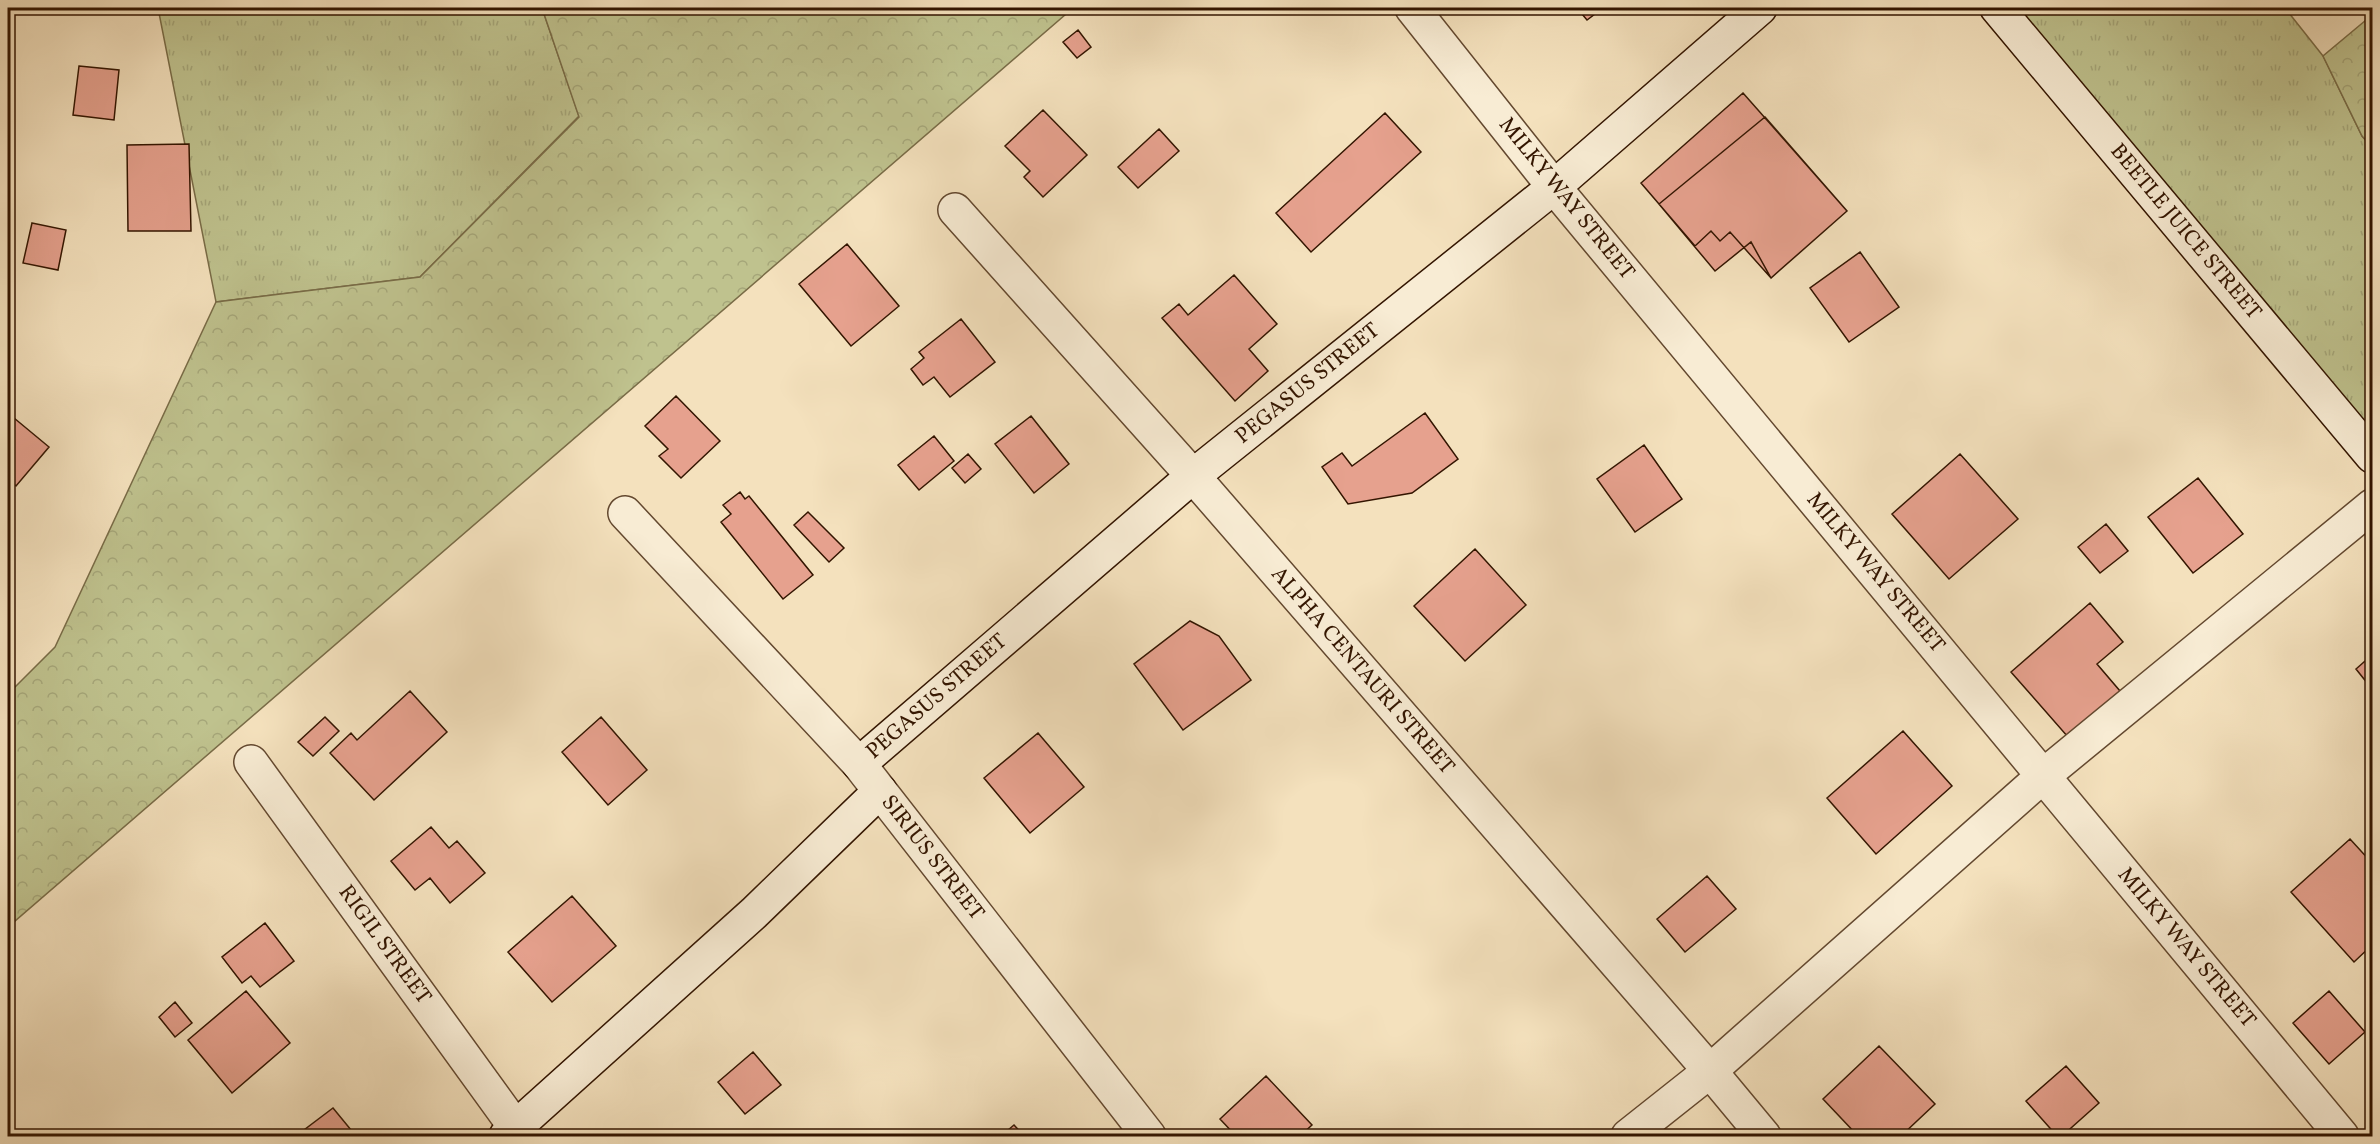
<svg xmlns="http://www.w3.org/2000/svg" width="2380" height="1144" viewBox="0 0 2380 1144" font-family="Vollkorn,serif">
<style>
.grass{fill:url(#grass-tufts);stroke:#796c47;stroke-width:1.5}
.forest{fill:url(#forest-crowns);stroke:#796c47;stroke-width:1.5}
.building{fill:#e6a18e;stroke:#331500;stroke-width:1.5}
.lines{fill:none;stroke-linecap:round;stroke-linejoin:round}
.street-casing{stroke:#63482f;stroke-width:36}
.secondary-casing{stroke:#331500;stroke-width:36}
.street{stroke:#f8ecd4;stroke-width:33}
.secondary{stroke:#f8ecd4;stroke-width:33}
.labels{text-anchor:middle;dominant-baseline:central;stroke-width:4.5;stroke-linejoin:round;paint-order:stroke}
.street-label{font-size:22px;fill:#331500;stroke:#f8ecd4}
</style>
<defs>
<pattern id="grass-tufts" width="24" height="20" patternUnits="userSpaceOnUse" patternTransform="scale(1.5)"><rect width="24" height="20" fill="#bfc28e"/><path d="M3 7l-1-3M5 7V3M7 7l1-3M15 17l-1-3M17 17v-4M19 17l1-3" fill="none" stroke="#a5a679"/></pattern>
<pattern id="forest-crowns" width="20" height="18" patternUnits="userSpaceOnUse" patternTransform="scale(1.5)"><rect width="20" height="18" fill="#bfc28e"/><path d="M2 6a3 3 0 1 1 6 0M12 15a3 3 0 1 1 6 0" fill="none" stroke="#a5a679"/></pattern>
</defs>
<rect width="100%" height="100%" fill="#f4e1bd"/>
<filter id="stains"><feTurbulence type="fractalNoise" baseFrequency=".00333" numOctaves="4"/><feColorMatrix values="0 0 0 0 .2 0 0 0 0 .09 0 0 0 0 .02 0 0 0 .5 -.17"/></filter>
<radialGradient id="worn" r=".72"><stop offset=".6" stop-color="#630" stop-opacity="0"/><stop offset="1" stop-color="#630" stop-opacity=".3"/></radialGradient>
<!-- grass -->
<path class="grass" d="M158,8h384l37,108 -159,161 -204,25z
M2007,8h278l38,48 39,80 10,11v289z"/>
<!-- forest -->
<path class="forest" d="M542,8h531l-1065,919v-233l47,-47 161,-345 204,-25 159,-160z
M2372,15v132l-10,-11 -39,-80z"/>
<!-- building -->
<path class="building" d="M1577,8h26l-16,12z
M1078,30l13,17 -14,11 -14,-16z
M79,66l40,4 -5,50 -41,-5z
M1743,93l104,118 -76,67 -41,-46 -10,9 -9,-10 -16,15 -54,-63z
M1043,110l44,45 -44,42 -19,-20 6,-6 -25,-25z
M1385,113l36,39 -110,100 -35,-39z
M1765,117l82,94 -76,67 -20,-36 -36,29 -56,-67z
M1159,129l20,22 -41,37 -20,-21z
M189,144l2,87h-63l-1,-86z
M32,223l34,7 -8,40 -35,-7z
M847,244l52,62 -48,40 -52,-62z
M1860,252l39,55 -50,35 -39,-54z
M1234,275l43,49 -28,25 19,22 -33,30 -73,-83 17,-14 9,11z
M961,319l34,43 -45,35 -16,-20 -11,8 -12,-16 13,-11 -5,-6z
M676,396l44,45 -39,37 -22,-22 9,-7 -23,-23z
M8,413l41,34 -33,39 -8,-7z
M1425,413l33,46 -46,34 -64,11 -26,-37 20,-14 10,13z
M1031,416l38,48 -35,29 -39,-49z
M934,436l20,25 -35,29 -21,-25z
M1644,445l38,54 -47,33 -38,-53z
M968,454l13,15 -16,14 -13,-15z
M1960,454l58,65 -69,60 -57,-65z
M2198,478l45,56 -50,39 -45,-56z
M740,492l5,7 4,-3 64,79 -30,24 -62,-77 10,-8 -8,-9z
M808,512l36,36 -15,14 -35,-37z
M2106,524l22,27 -28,22 -22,-26z
M1475,549l51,56 -61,56 -51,-55z
M2090,603l33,39 -26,22 23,27 -52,46 -57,-65z
M1190,621l29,15 32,44 -68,50 -49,-66z
M2372,655v34l-16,-20z
M410,691l37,41 -73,68 -44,-47 21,-20 6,7z
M325,717l14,14 -26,25 -15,-14z
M601,717l46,53 -39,35 -46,-53z
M1903,731l49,55 -76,68 -49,-56z
M1038,733l46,54 -54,46 -46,-55z
M431,827l18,21 8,-7 28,32 -35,30 -20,-25 -15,12 -24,-29z
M2350,839l22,24v82l-18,17 -63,-70z
M1707,876l29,33 -51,43 -28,-33z
M572,896l44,50 -64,56 -44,-50z
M265,923l29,38 -34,26 -9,-11 -9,7 -20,-26z
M246,991l44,52 -58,50 -44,-53z
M2329,991l36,41 -36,32 -36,-41z
M175,1002l17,21 -17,14 -16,-20z
M1879,1046l56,58 -34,32h-43l-35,-37z
M753,1052l28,33 -36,29 -27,-32z
M2066,1066l33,37 -37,33h-5l-31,-35z
M1266,1076l46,49 -12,11h-64l-16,-17z
M333,1108l23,28h-60z
M1014,1125l10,11h-23z"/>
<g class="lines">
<defs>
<path id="street" d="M1412,8l142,179 788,949
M955,210l238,266 517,595 54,65
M625,513l234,251 290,372
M251,762l265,366
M1628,1136l82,-65 333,-295 329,-270"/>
<path id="secondary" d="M1997,8l375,448
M859,764l334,-288 361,-289 206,-179
M506,1136l248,-223 126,-122"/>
</defs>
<!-- street casing -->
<use href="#street" class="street-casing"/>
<!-- secondary casing -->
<use href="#secondary" class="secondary-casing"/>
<!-- street -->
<use href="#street" class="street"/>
<!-- secondary -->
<use href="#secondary" class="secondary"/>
</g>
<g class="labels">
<!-- street labels -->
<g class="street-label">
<text transform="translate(1566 199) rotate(51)">MILKY WAY STREET</text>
<text transform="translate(2185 232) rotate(50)">BEETLE JUICE STREET</text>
<text transform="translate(1308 384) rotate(-39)">PEGASUS STREET</text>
<text transform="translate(1875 573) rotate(50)">MILKY WAY STREET</text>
<text transform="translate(1362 671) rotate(49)">ALPHA CENTAURI STREET</text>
<text transform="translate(937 697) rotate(-41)">PEGASUS STREET</text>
<text transform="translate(932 858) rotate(52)">SIRIUS STREET</text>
<text transform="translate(384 945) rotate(54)">RIGIL STREET</text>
<text transform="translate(2186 948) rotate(50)">MILKY WAY STREET</text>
</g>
</g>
<!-- margin -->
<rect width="2380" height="1144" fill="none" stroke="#f4e1bd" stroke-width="30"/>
<rect x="9" y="9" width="2362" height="1126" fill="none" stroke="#331500" stroke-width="3"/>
<rect x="15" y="15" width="2350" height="1114" fill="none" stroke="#331500" stroke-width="1.5"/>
<rect width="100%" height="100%" filter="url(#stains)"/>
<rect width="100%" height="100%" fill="url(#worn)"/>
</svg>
